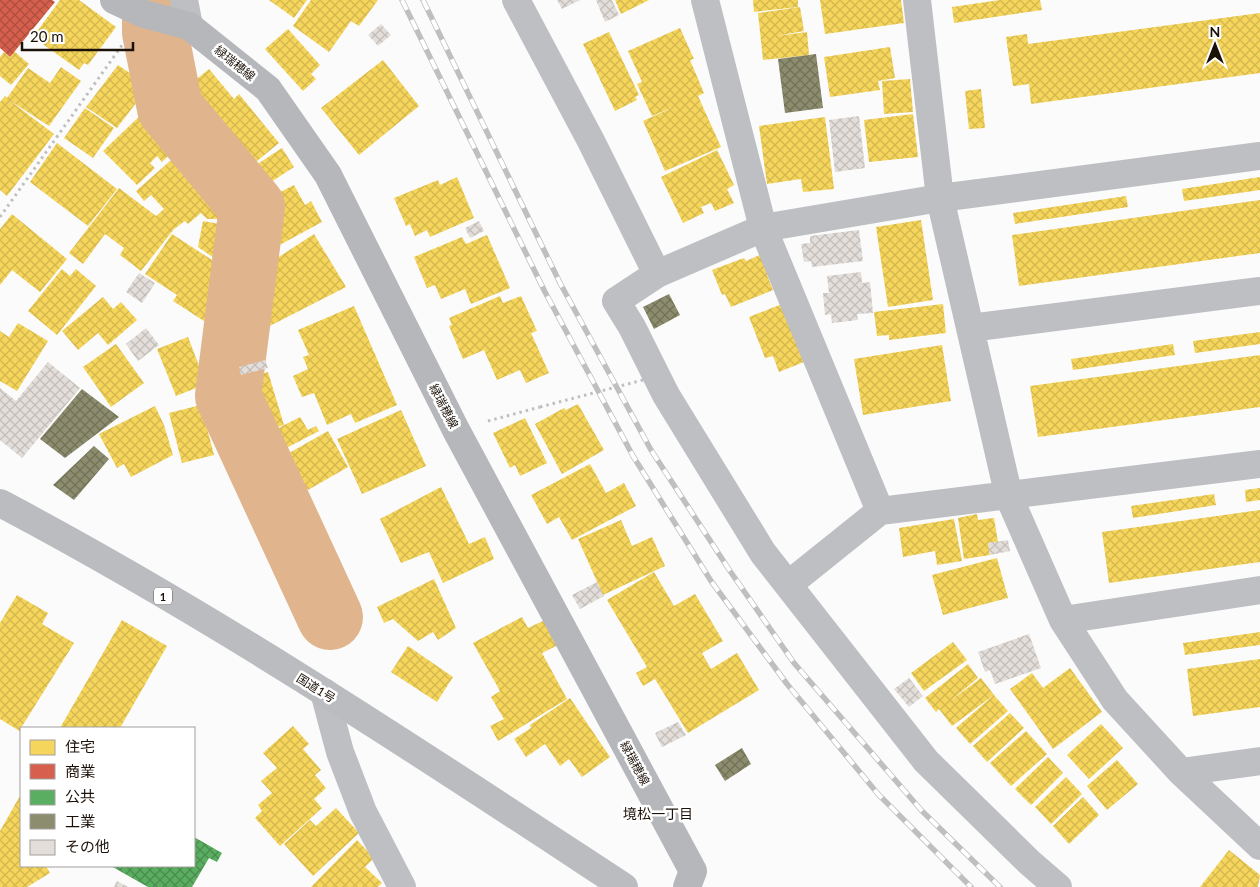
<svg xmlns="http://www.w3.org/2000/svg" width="1260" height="887" viewBox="0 0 1260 887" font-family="Lato,'Noto Sans JP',sans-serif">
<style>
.homes{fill:url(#homes-cross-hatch)}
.shops{fill:url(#shops-cross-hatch)}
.public{fill:url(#public-cross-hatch)}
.industry{fill:url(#industry-cross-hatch)}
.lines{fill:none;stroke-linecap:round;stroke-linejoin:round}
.river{stroke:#e0b58e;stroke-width:66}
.building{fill:url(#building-cross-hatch)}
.path{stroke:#bfbfc0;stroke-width:3;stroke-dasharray:2.5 4;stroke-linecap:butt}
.minor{stroke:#bebfc3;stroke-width:28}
.major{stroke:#b5b7bb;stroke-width:28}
.highway{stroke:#babcc0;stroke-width:28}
.rail-casing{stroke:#bfbfc0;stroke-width:5.5}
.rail{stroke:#fff;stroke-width:4;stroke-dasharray:11;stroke-linecap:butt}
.path-bridge{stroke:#bfbfc0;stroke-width:3;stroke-dasharray:2.5 4;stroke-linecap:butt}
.labels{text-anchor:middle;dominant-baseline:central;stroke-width:5;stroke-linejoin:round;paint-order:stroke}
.shield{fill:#fff;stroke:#605852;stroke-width:1}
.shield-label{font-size:11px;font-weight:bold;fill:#1c1108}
.street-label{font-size:12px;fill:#1c1108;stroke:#fff}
.neighbourhood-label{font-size:14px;fill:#1c1108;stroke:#fff}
</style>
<defs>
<pattern id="homes-cross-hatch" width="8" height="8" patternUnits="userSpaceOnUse" patternTransform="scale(1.25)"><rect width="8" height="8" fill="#f6d55c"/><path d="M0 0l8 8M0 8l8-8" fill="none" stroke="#d2b64e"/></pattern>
<pattern id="shops-cross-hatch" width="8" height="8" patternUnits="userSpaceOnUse" patternTransform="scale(1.25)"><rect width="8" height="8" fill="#d6604d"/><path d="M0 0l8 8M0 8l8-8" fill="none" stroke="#ad4e3e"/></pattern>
<pattern id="public-cross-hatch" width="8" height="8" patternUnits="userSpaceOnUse" patternTransform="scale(1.25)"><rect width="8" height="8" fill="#5aae61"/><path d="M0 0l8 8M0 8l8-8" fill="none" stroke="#4a8c4e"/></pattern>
<pattern id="industry-cross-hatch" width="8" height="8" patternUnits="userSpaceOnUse" patternTransform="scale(1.25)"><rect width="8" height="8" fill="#8c8c6e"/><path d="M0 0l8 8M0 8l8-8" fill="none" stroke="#727158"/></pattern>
<pattern id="building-cross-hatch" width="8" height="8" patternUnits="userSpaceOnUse" patternTransform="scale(1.25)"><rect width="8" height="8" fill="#e3ded9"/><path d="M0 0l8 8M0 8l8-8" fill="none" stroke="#c2bdb9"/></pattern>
</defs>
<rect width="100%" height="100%" fill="#fbfbfb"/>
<!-- homes -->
<path class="homes" d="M60,0h19l37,27 -28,38 -4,-2 -5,7 -46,-33z
M269,0h38l-13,18z
M311,0h67l-19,26 -8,-5 -22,31 -36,-26z
M615,0h34l-28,14z
M753,0h45v7l-44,5z
M820,0h81l3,23 -79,11z
M1000,0h40l2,10 -88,13 -2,-16z
M800,7l4,24 -28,5 31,-4 2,23 -46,5 -5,-47z
M1260,13v60l-229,31 -2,-20 -16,2 -7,-49 21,-3 1,10z
M680,28l14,31 -4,1 14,33 -6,3 23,51 -56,24 -22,-50 33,-15 -24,10 -15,-32 5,-2 -14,-31z
M288,29l32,36 -9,9 5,5 -13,12 -38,-42z
M609,32l30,63 -4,2 2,3 -22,11 -32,-67z
M890,47l5,31 -17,3 2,9 -50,7 -6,-40z
M14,51l15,13 -18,21 -11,-9v-19l4,-5 6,5z
M383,60l36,46 -60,49 -38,-47z
M118,65l31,21 -32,42 -31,-21z
M61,67l20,14 -32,45 -40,-26 45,34 -47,62 -7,-6v-88l5,-6 2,2 21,-30 22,15z
M209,69l25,30 5,-5 40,49 -28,23 2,3 -15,12 -50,-60 6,-5 -12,-14 16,-14 -5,-6z
M910,79l3,33 -29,2 -2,-33z
M981,89l4,39 -16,1 -4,-38z
M156,106l18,19 -9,8 13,14 -16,15 -5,-6 -7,7 5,5 -18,17 -34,-34 41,-39 3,3z
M85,108l29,20 -21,30 -29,-20z
M913,114l5,43 -49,5 -5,-42z
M825,117l9,72 -31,3 -2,-13 -34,5 -8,-58z
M57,143l60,46 -29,37 -58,-44z
M186,147l35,41 -4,4 15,16 -14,11h-11l-6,-6 -13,11 -3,-3 -11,8 -33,42 -21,-16 4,-7 -19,-14 -22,30 -14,-11 50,-65 37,28 8,-7 -13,-14 -7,6 -8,-10z
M282,148l12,19 -26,17 -12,-19z
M717,150l17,35 -7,4 7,14 -19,8 -4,-8 -10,4 3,6 -21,10 -22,-46z
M457,177l17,41 -44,19 -3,-7 -12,6 -5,-12 -4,2 -12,-28 44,-18 2,5z
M1260,177v13l-76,11 -2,-12z
M294,185l11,20 6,-4 11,21 -46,25 -23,-41z
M1126,196l2,11 -113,17 -2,-11z
M1260,200v53l-241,33 -7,-51z
M12,214l55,45 -27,33 -28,-22 -12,15v-56z
M921,220l12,80 -45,7 -12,-80z
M203,221l33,6 -7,36 -12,-3 -19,-13z
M172,234l60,39 -11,17 6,3 -20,30 -34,-22 4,-6 -32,-21z
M314,234l32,53 -104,53 6,-63z
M487,235l23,53 -39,16 -6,-15 -24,10 -6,-14 -8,3 -13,-31 48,-20 4,7z
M762,254l8,20 -3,1 6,15 -42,17 -6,-13 -3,1 -10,-25 32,-12 2,3z
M62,269l8,7 6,-7 20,17 -39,49 -29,-24z
M500,296l3,7 18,-7 16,35 -6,2 18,40 -23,10 -6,-13 -23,10 -13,-30 -21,9 -14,-33 3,-1 -3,-7z
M103,297l10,12 8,-7 16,18 -29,25 -10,-12 -20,17 -16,-19z
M782,304l22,58 -25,10 -6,-16 -8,2 -16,-41z
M943,304l3,29 -57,7v-5l-12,1 -3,-24z
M354,306l43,99 -42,18 -4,-9 -24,11 -13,-32 -12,4 -9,-21 15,-7 -5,-12 6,-2 -11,-25z
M18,323l30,18 -31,50 -17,-10v-50l9,6z
M1260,332v12l-65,9 -2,-12z
M188,337l18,47 -30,12 -19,-47z
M116,344l28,39 -33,24 -28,-40z
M1173,344l2,11 -102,15 -2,-11z
M942,345l9,56 -88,14 -9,-56z
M1260,355v52l-222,30 -8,-51z
M268,372l16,53 -32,9 -16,-53z
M578,404l26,46 -42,24 -27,-50 29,-16 2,2z
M201,405l13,50 -32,8 -13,-50z
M155,406l9,19 9,30 -42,22 -7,-13 -7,4 -18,-34z
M401,410l25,56 -64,28 -25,-55z
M300,417l8,13 8,-4 3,5 -48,25 -10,-19z
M525,418l22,45 -27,13 -5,-11 -5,3 -17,-35z
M328,431l20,36 -40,23 -4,-6 -15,8 -16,-30z
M590,464l16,29 18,-10 12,23 -64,34 -13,-23 -12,7 -16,-29z
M441,487l28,57 16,-7 9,22 -51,24 -14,-31 -28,11 -21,-44z
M1260,488v12l-14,2 -1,-12z
M1214,494l2,11 -83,13 -2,-12z
M1260,510v52l-151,21 -7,-51z
M977,514l1,6 16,-2 4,24 -10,1 2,12 -26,4 -6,-41z
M954,519l8,42 -25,4 -2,-14 -32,6 -4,-29z
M621,520l11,26 20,-9 13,29 -62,29 -25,-56z
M997,558l11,40 -65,17 -11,-40z
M654,572l20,34 21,-12 28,47 -21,12 9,16 26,-16 22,37 -71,43 -33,-54 -12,7 -7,-13 11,-6 -40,-67z
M434,579l22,49 -18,12 -5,-8 -15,9 -25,-22 -9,4 -7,-16z
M17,595l31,18 -6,11 32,19 -53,85v4l-21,-13v-96z
M522,617l6,11 17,-8 13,25 -16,8 25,46 -69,42 -8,-15 14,-7 -13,-22 9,-6 -27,-48z
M122,620l45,26 -47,82h-60z
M1260,632v13l-75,10 -2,-12z
M953,642l14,18 -43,31 -13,-18z
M408,646l45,31 -16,25 -46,-30z
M1260,659v48l-67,9 -6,-47z
M968,664l10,14 -28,23 31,-23 13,17 -42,31 -13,-17 -3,3 -11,-14z
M1070,668l32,44 -49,37 -43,-60 22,-16 11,15z
M994,695l14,16 -38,33 -14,-16z
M570,698l40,59 -28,20 -13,-18 -9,7 -15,-22 -19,13 -12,-18 17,-11 -1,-3z
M1010,713l14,15 -37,34 -14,-16z
M1101,724l22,24 -34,31 -22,-24z
M293,726l16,18 -6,5 18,21 -6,5 11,13 -12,11 8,9 -42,38 -25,-28 7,-7 -4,-6 14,-12 -11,-12 16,-13 -14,-15z
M1026,731l21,23 -36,32 -21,-23z
M1048,757l15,16 -32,32 -16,-16z
M1117,760l21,24 -31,26 -20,-24z
M1066,777l16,17 -31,30 -16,-17z
M21,794v72h25l4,7 -23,14h-27v-56z
M1083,797l16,18 -30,29 -16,-18z
M336,808l23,25 -46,43 -29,-32 26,-24 6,6z
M357,840l17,18 -9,9 17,16 -4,4h-67z
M1229,850l31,25 -2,12h-58z"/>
<!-- shops -->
<path class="shops" d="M0,0h52l3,2 -45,55 -10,-9z"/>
<!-- public -->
<path class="public" d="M194,837l28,16 -5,9 -8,-4 -17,29h-44l-37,-21h83z"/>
<!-- industry -->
<path class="industry" d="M816,54l7,54 -38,5 -7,-54z
M669,294l11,21 -26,14 -11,-22z
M82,389l37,28 -54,41 -25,-19z
M94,446l15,13 -35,41 -21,-15z
M742,748l9,16 -26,17 -10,-16z"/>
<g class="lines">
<!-- river -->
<path class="river" d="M155,0v32l15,76 82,99 -24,189 102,221"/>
</g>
<!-- building -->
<path class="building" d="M557,0h23l-18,9z
M596,0h16l7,15 -14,7z
M381,24l10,11 -13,11 -10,-11z
M859,116l6,52 -30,4 -6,-52z
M479,221l5,10 -14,7 -5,-10z
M859,230l4,31 -51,6 -1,-6 -7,1 -3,-18 9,-1v-7z
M861,272l1,11 8,-1 3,31 -16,1 1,6 -26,3 -1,-9 -6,1 -2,-22h6l-2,-17z
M139,273l16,10 -13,20 -16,-11z
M146,328l13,17 -21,16 -12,-17z
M265,360l3,8 -27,7 -2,-8z
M48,362l32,26 -58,70 -22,-18v-52l16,13z
M1008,540l2,11 -20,4 -2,-12z
M597,582l7,14 -24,13 -8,-14z
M1029,634l12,34 -46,16 -5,-14 -5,2 -7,-20z
M909,678l14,18 -14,11 -15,-18z
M678,722l8,13 -24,12 -7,-14z
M117,881l11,6h-14z"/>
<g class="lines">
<!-- path -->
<path class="path" d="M0,217l125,-176
M488,421l52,-14"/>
<!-- minor -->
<path class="minor" d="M184,0l5,26
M516,0l75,141 66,133
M705,0l58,228 117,283
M917,0l23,198 69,299 54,123 52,80 66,72 79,74
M970,328l290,-37
M789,584l91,-73 380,-47
M1063,620l197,-30
M324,692l16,60 23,60 39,75
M1181,772l79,-11
M1058,887l-29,-25 -103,-101 -163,-208 -97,-158 -34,-68 -16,-26 41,-27 106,-46 177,-30 320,-42"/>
<!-- major -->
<path class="major" d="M114,0l30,14 45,12 79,63 60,86 128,255 237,441 -6,16"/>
<!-- highway -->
<path class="highway" d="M0,503c216,114 420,250 624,384"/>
<defs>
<path id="rail" d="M402,0l143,292 88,164 78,125 76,103 91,110 93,93
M423,0l137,283 91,167 79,121 64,92 128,148 78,76"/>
</defs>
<!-- rail casing -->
<use href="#rail" class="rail-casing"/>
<!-- rail -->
<use href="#rail" class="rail"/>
<!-- path-bridge -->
<path class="path-bridge" d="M540,407l103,-27"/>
</g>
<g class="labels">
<!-- shield labels -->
<rect class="shield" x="154" y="587.5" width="18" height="17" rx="4"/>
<g class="shield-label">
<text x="163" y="596">1</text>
</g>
<!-- street labels -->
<g class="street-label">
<text transform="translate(235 63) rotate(39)">緑瑞穂線</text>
<text transform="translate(444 406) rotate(63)">緑瑞穂線</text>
<text transform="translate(316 688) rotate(32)">国道1号</text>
<text transform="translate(635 763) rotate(62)">緑瑞穂線</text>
</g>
<!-- neighbourhood labels -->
<g class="neighbourhood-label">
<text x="658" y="813">境松一丁目</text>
</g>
</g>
<!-- legend -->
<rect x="20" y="727" width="175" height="140" fill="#ffffff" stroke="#a4a09c"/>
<rect x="30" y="740" width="25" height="15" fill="#f6d55c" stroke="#a4a09c"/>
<text x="65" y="752" font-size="15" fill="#1c1108">住宅</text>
<rect x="30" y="764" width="25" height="15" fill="#d6604d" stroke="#a4a09c"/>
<text x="65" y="777" font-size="15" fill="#1c1108">商業</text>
<rect x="30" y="790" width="25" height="15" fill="#5aae61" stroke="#a4a09c"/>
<text x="65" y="802" font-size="15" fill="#1c1108">公共</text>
<rect x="30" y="814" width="25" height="15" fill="#8c8c6e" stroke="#a4a09c"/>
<text x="65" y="827" font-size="15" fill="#1c1108">工業</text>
<rect x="30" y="840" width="25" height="15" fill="#e3ded9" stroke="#a4a09c"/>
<text x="65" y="852" font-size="15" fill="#1c1108">その他</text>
<!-- north arrow -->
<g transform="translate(1215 45)" stroke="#ffffff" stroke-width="4" paint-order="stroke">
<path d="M0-4L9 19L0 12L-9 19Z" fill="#1c1108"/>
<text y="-8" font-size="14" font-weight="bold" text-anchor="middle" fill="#1c1108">N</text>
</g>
<!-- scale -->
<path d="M22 42v8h111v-8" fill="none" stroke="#1c1108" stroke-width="2.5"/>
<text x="30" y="42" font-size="15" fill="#1c1108" stroke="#ffffff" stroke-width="4" paint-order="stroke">20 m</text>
</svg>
